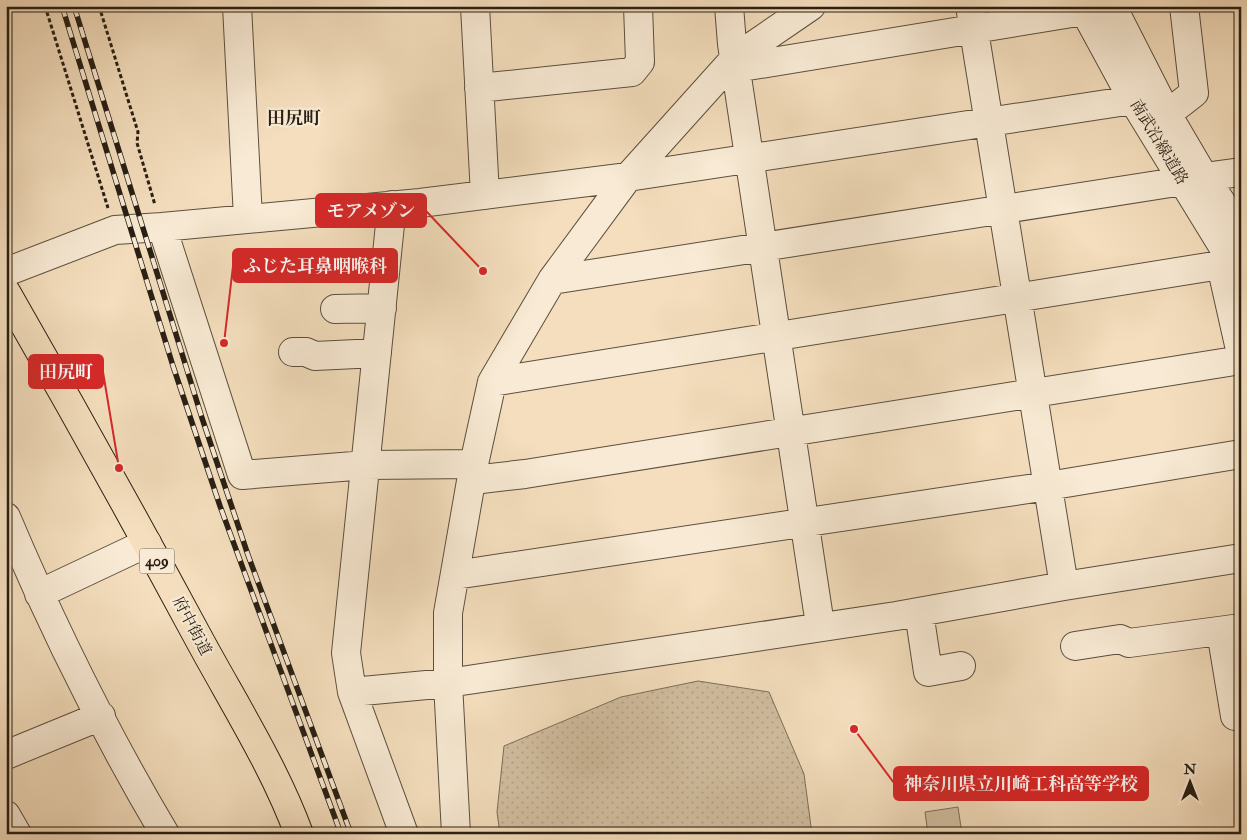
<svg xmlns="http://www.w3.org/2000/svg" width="1247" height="840" viewBox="0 0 1247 840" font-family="'IM FELL Double Pica','Noto Serif JP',serif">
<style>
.grass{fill:url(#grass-dots);stroke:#7c6e5a}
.pitch{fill:#d1bea0;stroke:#7c6e5a}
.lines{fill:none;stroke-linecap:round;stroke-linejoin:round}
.minor-casing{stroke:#5b4f3e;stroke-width:30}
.highway-casing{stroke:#281f14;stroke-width:30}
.path{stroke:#281f14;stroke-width:3;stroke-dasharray:4 2.5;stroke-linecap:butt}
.minor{stroke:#f8ead4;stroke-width:28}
.highway{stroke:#f4debd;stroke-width:28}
.rail-casing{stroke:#281f14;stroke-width:5.5}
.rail{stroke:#f8ead4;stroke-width:4;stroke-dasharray:11;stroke-linecap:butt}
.labels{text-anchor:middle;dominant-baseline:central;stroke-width:4.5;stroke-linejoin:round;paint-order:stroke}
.shield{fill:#f8ead4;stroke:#665c4e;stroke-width:1}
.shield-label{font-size:15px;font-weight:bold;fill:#281f14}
.street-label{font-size:16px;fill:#281f14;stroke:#f8ead4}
.neighbourhood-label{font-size:18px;font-weight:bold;fill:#281f14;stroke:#f8ead4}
.leader{fill:none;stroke:#d62828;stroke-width:2}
.callout-dot{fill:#d62828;stroke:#f8ead4;stroke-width:2}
.callout{fill:#d62828;stroke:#d62828;stroke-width:2}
.callout-label{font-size:18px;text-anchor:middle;font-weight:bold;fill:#fff}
</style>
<defs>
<pattern id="grass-dots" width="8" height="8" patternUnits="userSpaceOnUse" patternTransform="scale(1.25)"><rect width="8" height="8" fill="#d1bea0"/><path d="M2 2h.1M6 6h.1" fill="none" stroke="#b3a389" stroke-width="1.8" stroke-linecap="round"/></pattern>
</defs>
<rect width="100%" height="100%" fill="#f4debd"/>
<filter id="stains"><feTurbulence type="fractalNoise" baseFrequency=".004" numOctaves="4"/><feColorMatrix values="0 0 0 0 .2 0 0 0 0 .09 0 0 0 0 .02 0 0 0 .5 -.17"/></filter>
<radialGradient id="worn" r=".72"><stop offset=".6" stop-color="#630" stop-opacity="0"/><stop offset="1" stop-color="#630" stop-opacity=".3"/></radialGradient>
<!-- grass -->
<path class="grass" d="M698,681l71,11 35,82 8,60h-312l-3,-22 7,-66 117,-49z"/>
<!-- pitch -->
<path class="pitch" d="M958,807l4,27h-34l-3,-22z"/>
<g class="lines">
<defs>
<path id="minor" d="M237,6l11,212
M475,6l10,189
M729,6l3,38 88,581
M970,6l94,580
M1082,6l51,94 108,176
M1112,6l55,108 37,63 37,54
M736,68l348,-57
M479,88l153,-16 8,-10 -2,-56
M1167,114l27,-21 -10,-87
M1204,177l37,-5
M392,205l-46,448 6,39 52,142
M162,227l80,248 124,-10 108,-1
M1221,265l20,89
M6,272l109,-42 47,-3 258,-24 208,-26 505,-77
M552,280l631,-99
M335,309l47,-1
M293,352h13l9,4 62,-3
M492,382l741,-119
M473,480l52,-6 716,-114
M6,517c46,109 99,216 159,317
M455,575l593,-89 193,-32
M39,594l108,-51
M919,612l9,60 33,-6
M1221,631l14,85 6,-1
M1075,646l45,-7 9,4 112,-15
M352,692l96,-9 448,-67 168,-30 177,-28
M6,755l95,-39
M6,815l11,19
M456,834l-8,-151v-70l26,-149 18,-82 60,-102 76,-103 107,-119 76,-52"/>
<path id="highway" d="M6,292c66,115 130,230 193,347 34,63 75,127 100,195"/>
</defs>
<!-- minor casing -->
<use href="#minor" class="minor-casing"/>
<!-- highway casing -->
<use href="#highway" class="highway-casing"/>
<!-- path -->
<path class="path" d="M45,6l63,202
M99,6l39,126 -1,11 18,62"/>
<!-- minor -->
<use href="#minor" class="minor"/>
<!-- highway -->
<use href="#highway" class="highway"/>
<defs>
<path id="rail" d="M62,6l111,360 47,140 121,328
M74,6l128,412 46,137 103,279"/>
</defs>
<!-- rail casing -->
<use href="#rail" class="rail-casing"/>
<!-- rail -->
<use href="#rail" class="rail"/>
</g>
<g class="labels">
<!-- shield labels -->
<rect class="shield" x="139.5" y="548.5" width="35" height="25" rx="4"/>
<g class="shield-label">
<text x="157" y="561">409</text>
</g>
<!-- street labels -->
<g class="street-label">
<text transform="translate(1159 142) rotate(59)">南武沿線道路</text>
<text transform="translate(192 626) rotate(62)">府中街道</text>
</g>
<!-- neighbourhood labels -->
<g class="neighbourhood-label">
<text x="294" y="118">田尻町</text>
</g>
</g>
<!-- callouts -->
<path class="leader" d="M483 271L426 211M224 343L233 266M119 468L103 372M854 729L894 783"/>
<g class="callout-dot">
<circle cx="483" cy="271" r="5"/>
<circle cx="224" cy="343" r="5"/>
<circle cx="119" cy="468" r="5"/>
<circle cx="854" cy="729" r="5"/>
</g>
<g class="callout">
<rect x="316" y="194" width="110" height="33" rx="5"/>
<rect x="233" y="249" width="164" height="33" rx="5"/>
<rect x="29" y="355" width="74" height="33" rx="5"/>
<rect x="894" y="767" width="254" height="33" rx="5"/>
</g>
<g class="callout-label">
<text x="371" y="217">モアメゾン</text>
<text x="315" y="272">ふじた耳鼻咽喉科</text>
<text x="66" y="378">田尻町</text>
<text x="1021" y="790">神奈川県立川崎工科高等学校</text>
</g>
<!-- margin -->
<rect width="1247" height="840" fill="none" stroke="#f4debd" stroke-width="25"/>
<rect x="8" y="8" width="1232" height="825" fill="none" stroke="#281f14" stroke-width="2.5"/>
<rect x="12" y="12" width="1222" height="815" fill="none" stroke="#281f14"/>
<!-- north arrow -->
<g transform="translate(1190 782)" stroke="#f8ead4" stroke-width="4" paint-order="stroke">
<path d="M0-4L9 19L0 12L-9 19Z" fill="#281f14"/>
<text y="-8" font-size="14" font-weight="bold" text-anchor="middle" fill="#281f14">N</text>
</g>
<rect width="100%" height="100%" filter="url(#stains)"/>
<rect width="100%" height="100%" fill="url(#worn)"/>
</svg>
